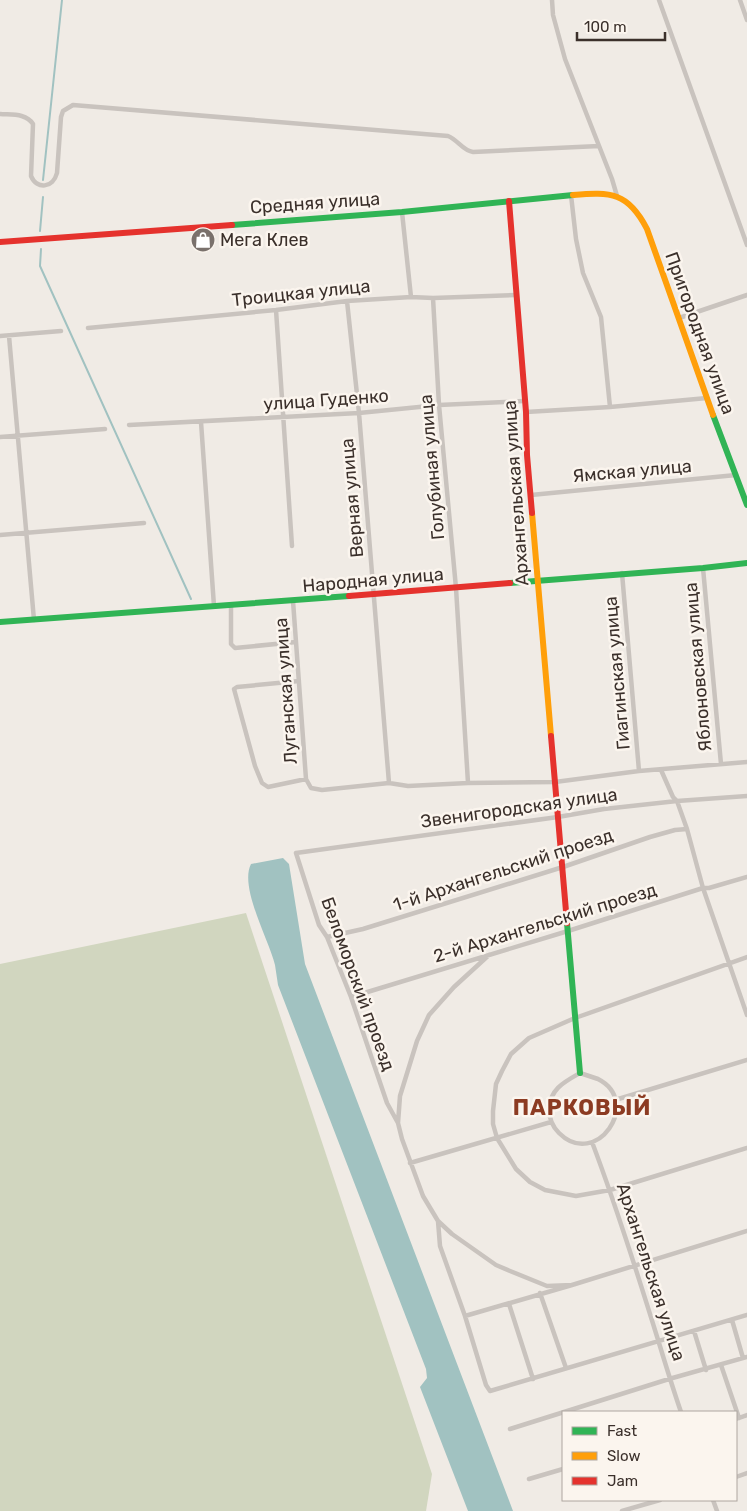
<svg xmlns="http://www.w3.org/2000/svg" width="747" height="1511" viewBox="0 0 747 1511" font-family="Rubik,sans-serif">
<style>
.green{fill:#d1d6bf}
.water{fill:#a1c2c1}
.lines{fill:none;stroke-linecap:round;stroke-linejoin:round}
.stream{stroke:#a1c2c1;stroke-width:2}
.street{stroke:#c9c3be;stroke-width:4.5}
.fast{stroke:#30b455;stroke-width:6}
.slow{stroke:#ff9f0a;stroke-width:6}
.jam{stroke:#e5322d;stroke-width:6}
.labels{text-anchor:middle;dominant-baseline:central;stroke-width:5;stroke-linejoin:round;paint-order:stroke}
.street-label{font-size:18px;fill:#3b302b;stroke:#fbf5ee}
.poi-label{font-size:18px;fill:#3b302b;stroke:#fbf5ee;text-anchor:start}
.district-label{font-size:22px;font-weight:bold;letter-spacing:1px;fill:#8c3b22;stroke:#fbf5ee}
</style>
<rect width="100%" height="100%" fill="#f0ebe5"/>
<!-- green -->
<path class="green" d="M246,913l186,561 -6,37h-426v-547z"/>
<!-- water -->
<path class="water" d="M283,858l6,6 16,100 208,547h-45l-48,-124 7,-9 -1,-9 -148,-384c-1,-7 -2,-13 -3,-20 -6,-25 -36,-78 -24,-101z"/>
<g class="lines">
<!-- stream -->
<path class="stream" d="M43,180l19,-180
M40,231l3,-34
M41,249l-1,17 151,333"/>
<!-- street -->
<path class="street" d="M552,0l1,15 12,44 47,120 5,17
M659,0l88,245
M740,0l7,20
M0,114c12,1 26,-1 33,10l-2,52c6,14 22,12 26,-3l4,-56 2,-6 10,-6 375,31c10,4 15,15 25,16l126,-6
M571,195l5,44 7,34 18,44 9,90
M402,212l9,85
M433,298l6,107 17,183 12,195
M347,301l12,112 30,370
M276,310l16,236
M679,318l68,-23
M88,328l188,-18 71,-9 64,-4 22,1 83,-3
M0,336l61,-5
M9,336l25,284
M526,412l84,-5 97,-9
M201,422l13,184
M129,425l230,-12 80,-8 85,-4
M0,437l105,-8
M531,495l205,-20
M0,535l144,-12
M703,568l18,196
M622,573l17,198
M293,601l13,178
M231,605v39l4,4 61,-6
M299,681l-62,6 -3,2 21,77 7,17 6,4 38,-8 5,9 11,2 67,-7 19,3 60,-3 87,-1 84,-11 108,-9
M661,770l12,27 4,4 10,28 16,59 44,127
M327,937l36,-8 200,-62 87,-30 25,-7 12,-1
M489,955l-35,32 -25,28 -12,26 -17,55 -2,27 4,16 21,57 15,25 14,13 44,31 14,6 37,15 25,-1
M747,957l-172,61 -46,20 -18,16 -9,17 -6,13 -3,27v13l4,14 19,31 14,13 15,8 31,6 34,-6 137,-42
M351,997l217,-66 135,-43h6l38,-11
M580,1073c6,2 12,4 18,6 45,23 -2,91 -39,54 -6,-6 -10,-15 -10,-24 1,-20 15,-27 31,-36z
M615,1100l132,-40
M398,1123l-11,-20 -36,-106 -24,-60 -8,-12 -23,-72 262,-36 46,-8 73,-8 70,-5
M592,1142c25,66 46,133 67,201 7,23 14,46 22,69
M410,1163l141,-41
M438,1221l2,25 25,70 21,69 4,6 257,-76
M540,1293l26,75
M509,1304l24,75
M465,1316l107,-31 175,-54
M732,1320l11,38
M694,1331l12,39
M721,1365l18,53
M736,1419l11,-4
M510,1429l159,-50 78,-22
M736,1477l11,-4
M529,1479l34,-10
M713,1500l4,11
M622,1511l38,-11"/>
<!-- fast -->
<path class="fast" d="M232,225l170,-13 171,-17
M713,415l34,90
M510,583l193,-15 44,-5
M0,622l349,-26
M567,923l13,150"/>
<!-- slow -->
<path class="slow" d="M573,195c38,-3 55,-3 74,34l66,186
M532,513l19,223"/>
<!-- jam -->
<path class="jam" d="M509,201l17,211 1,43 5,58
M0,242l232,-17
M349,596l161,-13
M551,736l16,187"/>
</g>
<!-- icons -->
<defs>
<symbol id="shop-disc" viewBox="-11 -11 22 22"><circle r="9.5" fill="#7a716c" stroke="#fbf5ee"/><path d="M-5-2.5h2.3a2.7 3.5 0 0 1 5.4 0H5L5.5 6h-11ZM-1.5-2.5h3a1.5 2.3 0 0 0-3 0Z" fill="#fff"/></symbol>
</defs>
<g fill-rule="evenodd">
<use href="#shop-disc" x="189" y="226" width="28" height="28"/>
</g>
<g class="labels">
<!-- street labels -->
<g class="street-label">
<text transform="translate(315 203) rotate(-4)">Средняя улица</text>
<text transform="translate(301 293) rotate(-6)">Троицкая улица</text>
<text transform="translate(700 333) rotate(70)">Пригородная улица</text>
<text transform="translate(326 400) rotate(-4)">улица Гуденко</text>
<text transform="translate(432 467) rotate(-95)">Голубиная улица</text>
<text transform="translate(632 471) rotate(-5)">Ямская улица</text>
<text transform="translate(516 493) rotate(-94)">Архангельская улица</text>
<text transform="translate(352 498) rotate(-95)">Верная улица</text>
<text transform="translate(373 580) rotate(-5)">Народная улица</text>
<text transform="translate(698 667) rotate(-95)">Яблоновская улица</text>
<text transform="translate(617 673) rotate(-95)">Гиагинская улица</text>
<text transform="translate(286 691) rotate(-94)">Луганская улица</text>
<text transform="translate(519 808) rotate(-8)">Звенигородская улица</text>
<text transform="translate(503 870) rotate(-18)">1-й Архангельский проезд</text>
<text transform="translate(545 923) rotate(-17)">2-й Архангельский проезд</text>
<text transform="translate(358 984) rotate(70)">Беломорский проезд</text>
<text transform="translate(651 1272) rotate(72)">Архангельская улица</text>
</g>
<!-- poi labels -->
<g class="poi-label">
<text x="220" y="240">Мега Клев</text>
</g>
<!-- district labels -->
<g class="district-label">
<text x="582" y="1107">ПАРКОВЫЙ</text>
</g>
</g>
<!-- legend -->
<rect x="562" y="1411" width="175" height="90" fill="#fbf5ee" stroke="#aea6a0"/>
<rect x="572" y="1427" width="25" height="8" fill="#30b455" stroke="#aea6a0"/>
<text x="607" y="1436" font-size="15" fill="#3b302b">Fast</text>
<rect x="572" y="1452" width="25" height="8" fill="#ff9f0a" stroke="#aea6a0"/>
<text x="607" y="1461" font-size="15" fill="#3b302b">Slow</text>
<rect x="572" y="1477" width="25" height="8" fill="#e5322d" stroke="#aea6a0"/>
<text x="607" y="1486" font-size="15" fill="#3b302b">Jam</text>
<!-- scale -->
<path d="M577 32v8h88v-8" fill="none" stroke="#3b302b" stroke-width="2.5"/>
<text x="584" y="32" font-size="15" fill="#3b302b" stroke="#fbf5ee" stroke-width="4" paint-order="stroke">100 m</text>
</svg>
